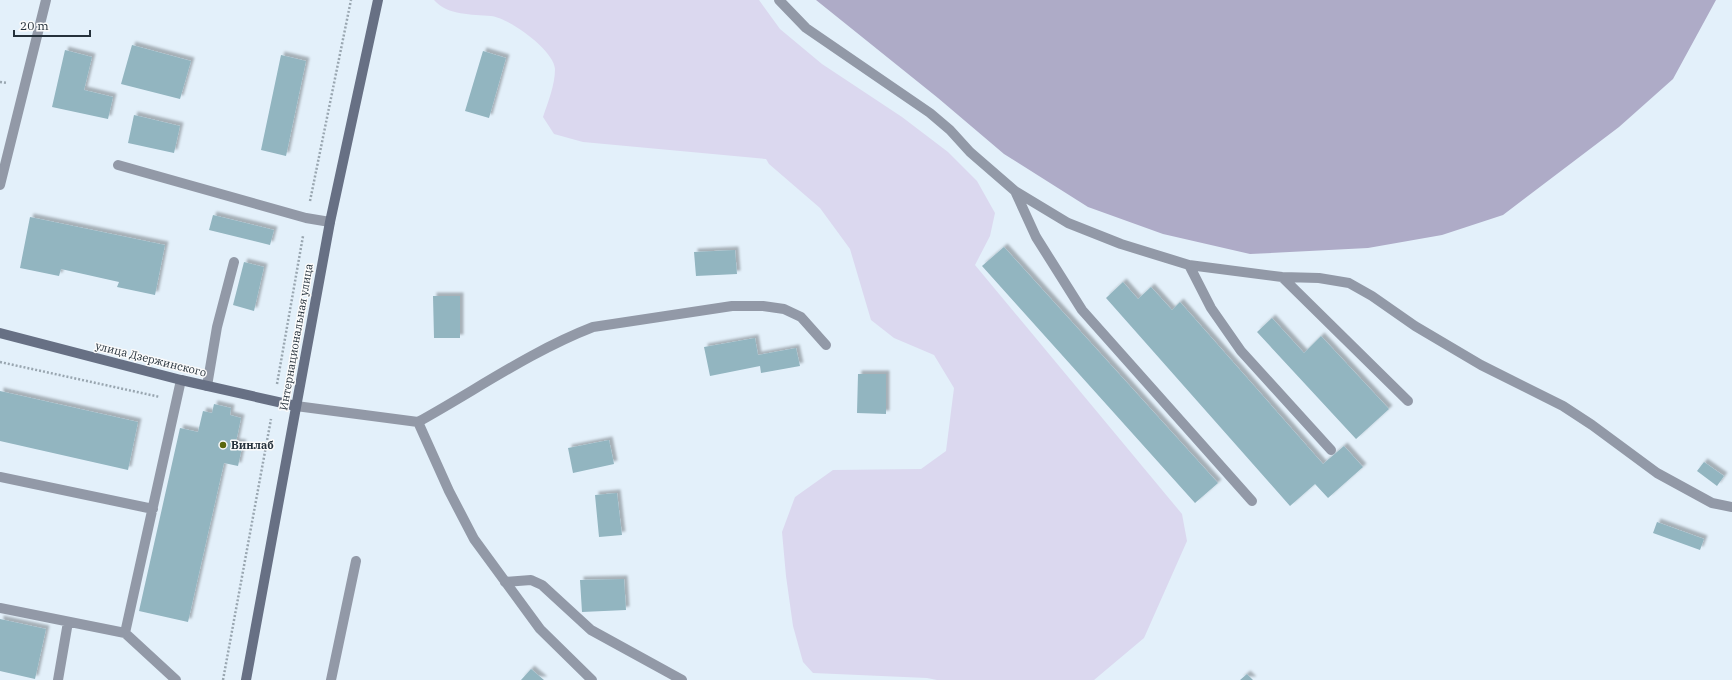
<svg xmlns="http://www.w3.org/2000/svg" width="1732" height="680" viewBox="0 0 1732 680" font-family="'IBM Plex Serif',serif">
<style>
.green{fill:#dbd8ef}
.forest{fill:#aeabc7}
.building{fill:#92b5c0;filter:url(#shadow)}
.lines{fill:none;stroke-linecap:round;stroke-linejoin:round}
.path{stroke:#99a6b0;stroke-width:2.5;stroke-dasharray:2 2;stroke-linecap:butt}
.lane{stroke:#9299a7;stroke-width:10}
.street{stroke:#9299a7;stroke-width:10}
.secondary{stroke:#677084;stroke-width:10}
.poi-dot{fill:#5a670d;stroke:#fbfbfb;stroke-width:1.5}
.labels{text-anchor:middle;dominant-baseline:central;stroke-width:3;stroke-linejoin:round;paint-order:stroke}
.street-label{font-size:11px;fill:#25313b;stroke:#fbfbfb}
.poi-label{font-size:11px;font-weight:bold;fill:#25313b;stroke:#fbfbfb;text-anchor:start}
</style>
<defs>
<filter id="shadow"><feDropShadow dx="3.5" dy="-3.5" stdDeviation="1" flood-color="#0004"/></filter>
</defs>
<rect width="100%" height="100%" fill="#e3f0fa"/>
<!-- green -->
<path class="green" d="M434,0h325l21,29 42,35 80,53 46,35 29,29 18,32 -5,23 -15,29 207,249 5,27 -43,97 -50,42h-157l-10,-2 -114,-5 -10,-11 -10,-36 -7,-50 -4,-44 13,-35 38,-27 88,-1 25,-18 8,-63 -20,-33 -40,-17 -23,-18 -21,-71 -30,-41 -51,-44 -3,-5 -183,-17 -29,-8 -11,-17c5,-15 12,-32 12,-48 -1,-19 -46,-51 -64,-53 -19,-2 -43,0 -57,-16z"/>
<!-- forest -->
<path class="forest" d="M816,0h900l-43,79 -54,48 -116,88 -61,20 -74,13 -118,6 -87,-20 -75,-27 -84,-53 -66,-56z"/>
<!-- building -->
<path class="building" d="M132,45l59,16 -11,38 -59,-15z
M65,50l27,7 -8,33 29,7 -5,22 -56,-12z
M483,51l23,7 -17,60 -24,-7z
M281,55l25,6 -20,95 -25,-6z
M134,115l46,11 -6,27 -46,-10z
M213,215l61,15 -4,15 -61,-15z
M30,217l135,28 -10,50 -38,-8 2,-5 -58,-13 -2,7 -39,-8z
M1004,247l214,236 -23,20 -213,-237z
M735,250l2,24 -41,2 -2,-24z
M244,262l20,5 -10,44 -21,-6z
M1123,282l15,17 13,-12 21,23 8,-8 143,162 21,-18 19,21 -35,31 -13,-14 -25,22 -184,-208z
M433,296h27v42h-26z
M1272,318l32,35 17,-17 68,73 -33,30 -99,-107z
M755,338l3,17 38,-7 4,18 -39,7 -1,-7 -50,10 -6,-29z
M858,374h28v40l-29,-1z
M0,391l138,31 -10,48 -128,-29z
M214,404l17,4 -1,7 11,3 -5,24 7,1 -5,23 -14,-3 -36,159 -49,-11 41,-183 18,4 5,-21 9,2z
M609,440l5,24 -41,9 -5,-25z
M1704,462l20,14 -7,10 -20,-15z
M617,493l5,42 -23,2 -4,-42z
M1657,522l47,17 -4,11 -47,-17z
M624,579l2,31 -44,2 -2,-32z
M0,619l46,10 -11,50 -35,-8z
M531,669l13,11h-23z
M1247,674l6,6h-13z"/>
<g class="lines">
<!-- path -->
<path class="path" d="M0,82l7,1
M310,201l41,-201
M0,362l160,35
M277,384l26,-148
M223,680l48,-261"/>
<!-- lane -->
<path class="lane" d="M779,0l27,28 124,85 20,17 20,22 45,39 53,32 53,21 68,21 93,12 37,1 30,5 23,13 43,30 66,39 82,41 29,19 65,48 55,30 20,4
M118,165l188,53 24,4
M1015,191l21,46 46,73 170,191
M1189,265l22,43 30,43 90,99
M1282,277l126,124
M207,386l10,-59 17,-65
M418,422c58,-32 113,-71 175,-95l139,-21h31l21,3 17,8 25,28
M0,477l153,32
M505,582l26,-2 11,5 49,45 91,50
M0,608l125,25
M58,680l10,-58
M176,680l-51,-47 56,-253
M331,680l25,-119"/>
<!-- street -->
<path class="street" d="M0,185l46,-185
M296,406l122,16 31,69 25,48 66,90 52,51"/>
<!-- secondary -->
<path class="secondary" d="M0,333l181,47 115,26
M246,680l84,-458 48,-222"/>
</g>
<!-- markers -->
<circle class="poi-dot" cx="223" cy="445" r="4"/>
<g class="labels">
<!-- street labels -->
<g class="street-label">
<text transform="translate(296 337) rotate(-80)">Интернациональная улица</text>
<text transform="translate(151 359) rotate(14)">улица Дзержинского</text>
</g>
<!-- poi labels -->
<g class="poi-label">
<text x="231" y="445">Винлаб</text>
</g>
</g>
<!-- scale -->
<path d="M14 30v6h76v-6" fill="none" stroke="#25313b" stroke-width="2"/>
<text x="20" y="30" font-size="12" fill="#25313b" stroke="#fbfbfb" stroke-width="3" paint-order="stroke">20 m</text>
</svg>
